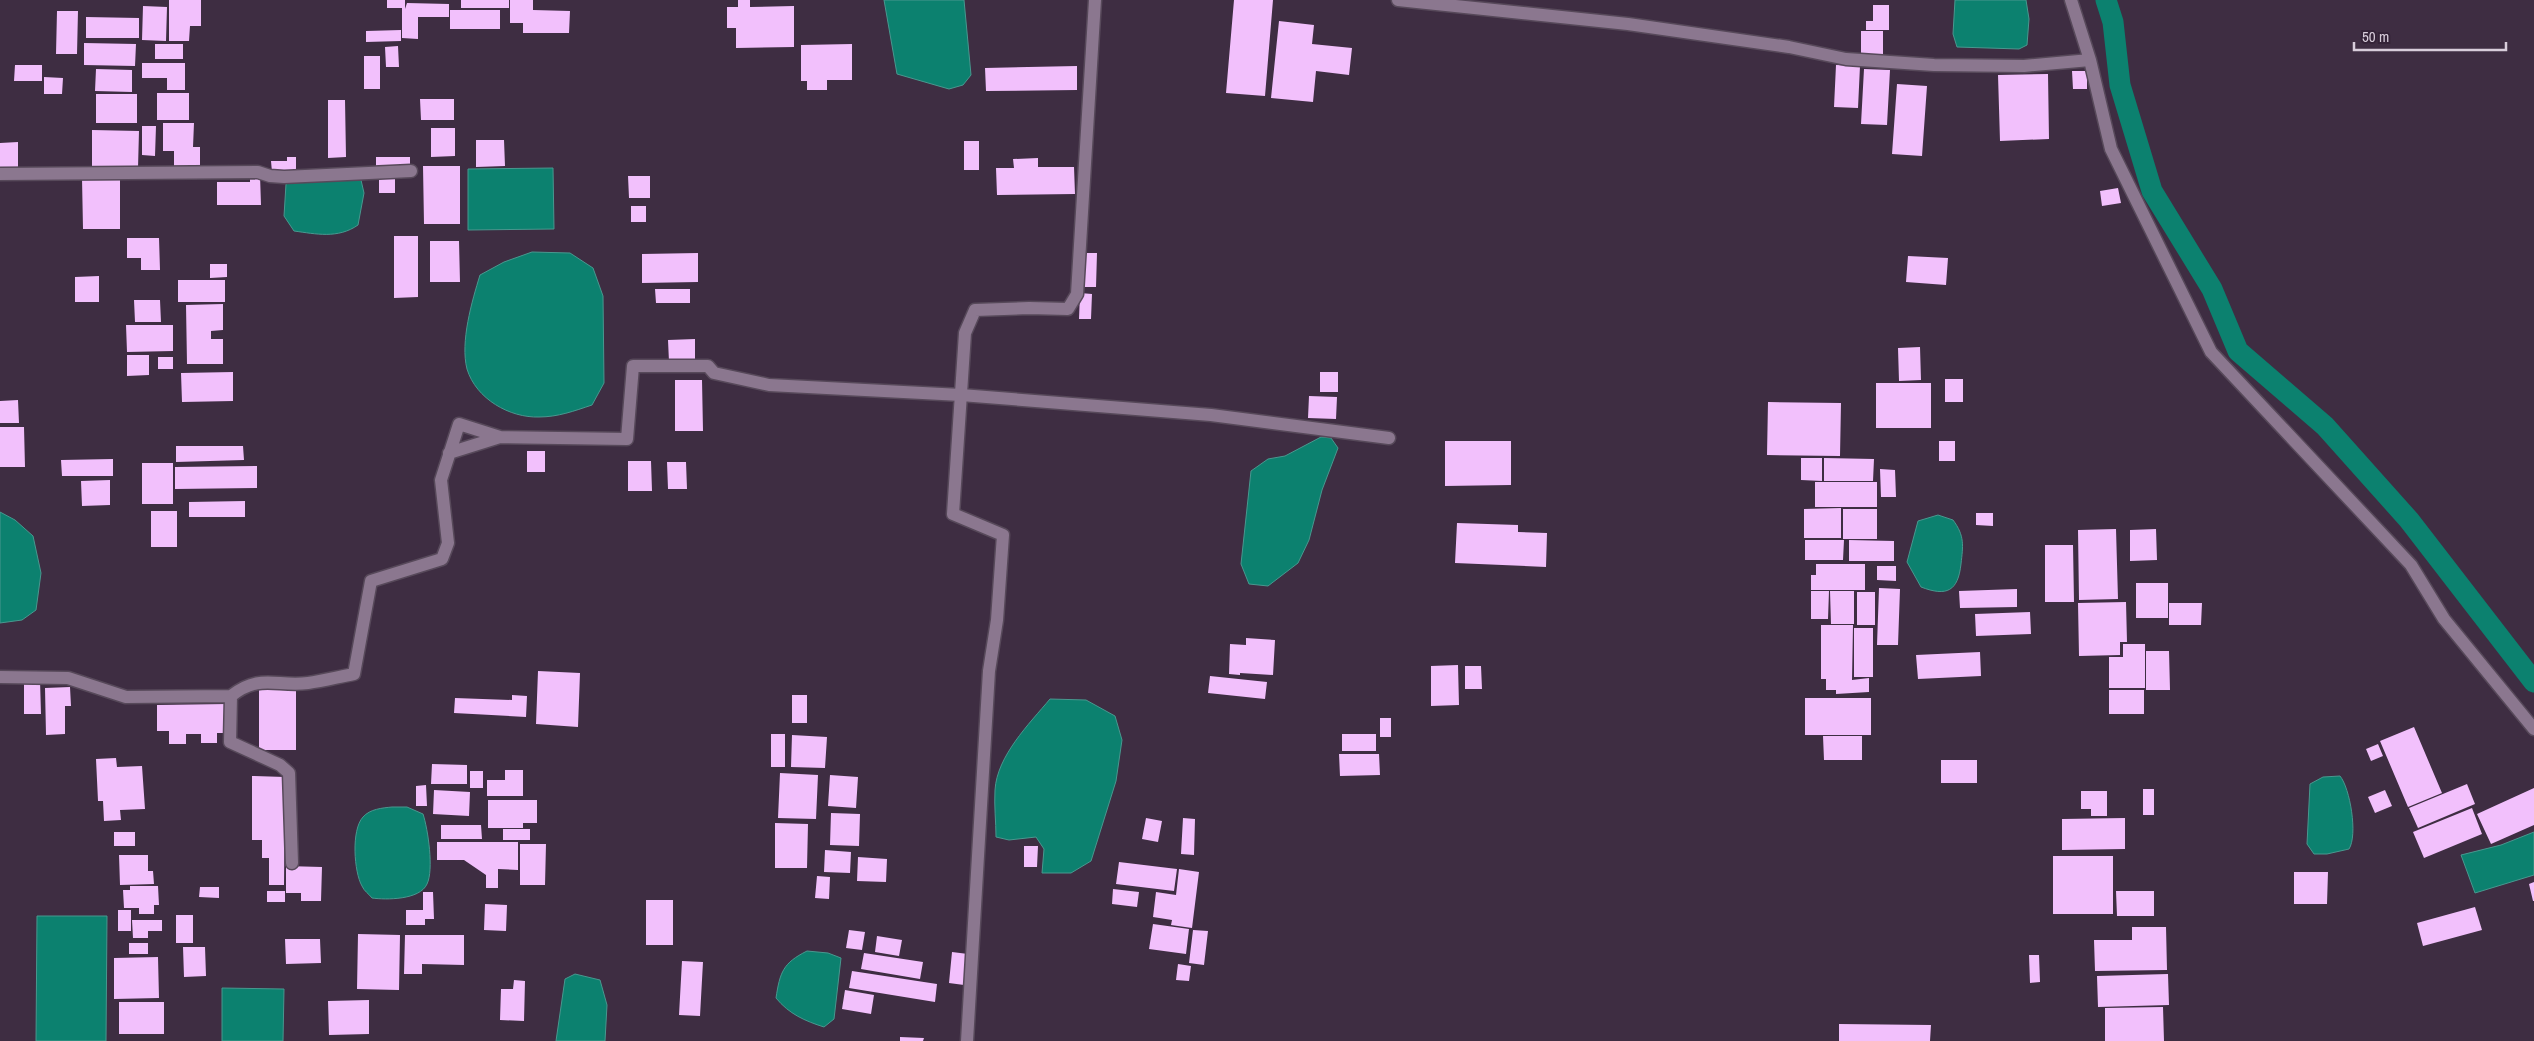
<svg xmlns="http://www.w3.org/2000/svg" width="2534" height="1041" viewBox="0 0 2534 1041" font-family="'Archivo Narrow',sans-serif">
<style>
.water{fill:#0c816f;stroke:#49988f}
.lines{fill:none;stroke-linecap:round;stroke-linejoin:round}
.canal{stroke:#0c816f;stroke-width:21}
.building{fill:#f2c0fc}
.street-casing{stroke:#57495a;stroke-width:15}
.street{stroke:#8b778f;stroke-width:12}
</style>
<rect width="100%" height="100%" fill="#3e2d42"/>
<!-- water -->
<path class="water" d="M884,0h80l7,75 -8,10 -14,4 -52,-15z
M1955,0h71l3,19 -2,26 -8,4 -62,-2 -4,-13z
M553,168l1,61 -86,1v-61z
M349,176l12,4 3,13 -6,32c-20,14 -42,9 -64,6l-10,-15 2,-32 9,-3z
M532,252l38,1 23,15 10,28 1,87 -12,22c-18,6 -34,12 -53,12 -29,1 -63,-18 -72,-48 -7,-27 5,-68 13,-94l24,-13z
M1321,437l10,1 7,10 -16,42 -13,50 -11,23 -30,23 -19,-2 -8,-20 10,-93 17,-12 17,-3z
M0,512l15,8 18,16 8,37 -5,37 -14,10 -22,3z
M1938,515l15,5c12,16 10,26 8,44 -3,27 -14,33 -40,23l-14,-25 11,-41z
M1050,699l36,1 29,16 7,24 -6,41 -25,80 -20,12h-29l2,-24 -8,-12 -27,3 -13,-3c0,-15 -2,-31 -1,-47 2,-34 34,-66 55,-91z
M2340,776c10,12 18,59 9,73l-22,5h-13l-7,-10 3,-60 13,-7z
M392,807h15l16,7c5,15 11,56 4,70 -7,16 -41,16 -55,14 -3,-4 -8,-7 -10,-12 -8,-14 -11,-56 1,-69 7,-8 19,-9 29,-10z
M2534,832v43l-59,18 -14,-38 40,-10z
M37,916h70l-1,125h-70z
M807,951l21,2 13,5 -7,61 -10,8c-19,-6 -35,-13 -48,-29 4,-26 7,-35 31,-47z
M575,974l25,6 7,25 -2,36h-49l9,-62z
M222,988l62,1 -1,52h-61z"/>
<g class="lines">
<!-- canal -->
<path class="canal" d="M2106,0l7,22 7,63 32,106 60,98 26,62 87,75 84,94 125,162"/>
</g>
<!-- building -->
<path class="building" d="M169,0h32v26h-11l-1,15h-20z
M387,0h18v9l2,-6 42,1v13h-31v22l-16,-1v-30h-15z
M461,0h48v8h-48z
M510,0h23v10l37,1 -1,22h-46v-10h-13z
M738,0h12v7l44,-1v41l-58,1v-20h-9v-21h11z
M1234,0h39l-8,96 -39,-3z
M1873,5h16v25h-23v-9h7z
M143,6l24,1 -1,34 -24,-1z
M450,10h50v19h-50z
M57,11h21l-1,43h-21z
M86,17l53,1v20h-53z
M1279,21l35,4 -2,19 40,4 -3,27 -33,-4 -3,31 -42,-4z
M401,30v11l-35,1v-11z
M1861,31h22v26h-22z
M84,43l52,1 -1,22 -51,-1z
M155,44h28v15h-28z
M852,44v36h-25v10h-20v-9h-6v-36z
M398,46l1,21h-13l-1,-20z
M364,56h16v33h-16z
M142,63h43v27h-18v-12h-25z
M15,65h27v16h-28z
M1836,65l24,1 -2,42 -24,-1z
M1077,66v24l-91,1 -1,-23z
M96,69l36,1v22l-37,-1z
M1864,69l26,1 -3,55 -26,-1z
M2072,71h15v18h-14z
M2048,74l1,65 -49,2 -2,-66z
M44,77l19,1 -1,16h-18z
M1897,84l30,2 -5,70 -30,-2z
M157,93h32v27h-32z
M96,94h41v29h-41z
M420,99h34v21h-33z
M328,100h17l1,57 -18,1z
M163,123h31l-1,24h7v19h-26v-15h-11z
M142,126h14l-1,30 -13,-1z
M431,128h24v28l-24,1z
M92,130l47,1 -1,37 -46,-1z
M476,140h28l1,26 -29,1z
M964,141h15v29h-15z
M18,142v27l-18,1v-27z
M287,157h9v15h-24l-1,-11h16z
M376,157h34v9l-34,1z
M1038,158v9h36l1,27 -78,1 -1,-27h18l-1,-9z
M423,166h37v58h-36z
M250,175h10l1,30h-44v-23h33z
M379,175h16v18h-16z
M628,176h22v22h-21z
M82,178h38v51h-37z
M2118,188l3,15 -19,3 -2,-15z
M631,206h15v16h-15z
M394,236h24v61l-24,1z
M127,238h32l1,32h-19v-12h-14z
M430,241h29l1,41h-30z
M698,253v29l-56,1v-29z
M1085,253h12l-1,34h-12z
M1908,256l40,2 -2,27 -40,-3z
M210,264h17v13l-17,1z
M99,276v26h-24v-25z
M178,280h47v22h-47z
M655,289h35v14h-34z
M1080,293l12,1 -1,25h-12z
M134,300h26l1,22h-26z
M223,304v26l-12,1v8h12v25h-36l-1,-59z
M126,325h47v26l-46,1z
M695,339v23h-26l-1,-22z
M1920,347l1,33 -22,1 -1,-33z
M127,355h22v20l-22,1z
M158,357h15v12h-15z
M233,372v29l-51,1 -1,-29z
M1320,372h18v20h-18z
M1945,379h18v23h-18z
M675,380h27l1,51h-28z
M1876,383h55v45h-55z
M1309,396l28,1 -1,22 -28,-1z
M18,400l1,23h-19v-22z
M1768,402l73,1 -1,53 -73,-1z
M0,427h24l1,40h-25z
M1445,441h66v44l-66,1z
M1939,441h16v20h-16z
M176,446h67l1,14 -68,2z
M527,451h18v21h-18z
M1801,458h21v23l-21,-1z
M1824,458l50,1 -1,22h-49z
M113,459v17h-51l-1,-16z
M628,461h23l1,30h-24z
M667,462h19l1,27h-19z
M142,463h31v41h-31z
M257,466v22l-82,1v-22z
M1880,469l15,1 1,27h-15z
M110,480v25l-28,1 -1,-25z
M1815,482h62v25h-62z
M245,501v16h-56v-15z
M1841,508v30h-37v-29z
M1843,509h34v30h-34z
M151,511h26v36h-26z
M1976,513h17v13l-17,-1z
M1457,523l61,2v7l29,1 -1,34 -91,-4z
M2116,529l2,70 -39,1 -1,-70z
M2156,529l1,31 -27,1v-31z
M1805,540h39l-1,20h-38z
M1849,540l45,1v20h-45z
M2045,545h28l1,57h-29z
M1816,564h49v26h-54v-15h5z
M1877,566h19v15l-19,-1z
M2136,583h32v35h-32z
M1879,588l21,1 -2,56h-21z
M2017,589v18l-57,1 -1,-17z
M1811,591h18l-1,28h-17z
M1830,591h24v33h-23z
M1857,592h18v33h-18z
M2126,602l1,40h-7v13l-41,1 -1,-53z
M2169,603h33l-1,22h-32z
M2030,612l1,22 -55,2 -1,-22z
M1821,625h32l-1,55 17,-2v14l-33,2v-4h-10v-11h-5z
M1854,628h19v49h-19z
M1246,638l29,2 -2,35 -33,-2v2l-11,-1 1,-30 16,1z
M2123,644h22v44h-36v-31h14z
M2146,651h23l1,39h-24z
M1980,652l1,24 -63,3 -2,-24z
M1458,665l1,40 -28,1v-40z
M1465,666h16l1,23h-17z
M538,671l42,2 -2,54 -42,-3z
M1210,676l57,6 -2,17 -57,-6z
M40,680l1,34h-17v-33z
M274,685l22,1v64h-37v-60z
M70,687l1,19h-6v28l-19,1 -1,-47z
M2109,690h35v24h-35z
M512,695l15,1 -1,21 -72,-4 1,-15 57,2z
M792,695h15v28h-15z
M1805,698h66v37h-66z
M227,704v29h-10v10h-16v-9h-15v10h-17v-13h-12v-26z
M1380,718h11v19h-11z
M2414,727l28,66 -34,14 -28,-66z
M771,734h14v33h-14z
M1342,734h34v17h-34z
M792,735l35,2 -2,31 -34,-1z
M1823,736h39v24h-38z
M2378,744l5,12 -12,5 -5,-12z
M1339,754h40l1,21 -40,1z
M116,758l1,9 25,-1 3,43 -25,1 1,10 -17,1 -1,-20h-5l-2,-42z
M1941,760h36v23h-36z
M432,764l35,1v19h-36z
M505,770h18v26h-36v-16h18z
M470,771h13v17h-13z
M780,773l38,2 -2,44 -38,-1z
M830,775l28,2 -2,31 -28,-2z
M252,776l33,1 -1,108h-15v-27h-7v-18h-10z
M2467,784l8,20 -57,24 -9,-20z
M426,785l1,21h-11v-20z
M2534,788v37l-43,19 -14,-30z
M2143,789h11v26h-11z
M434,790l36,2 -1,24 -36,-2z
M2385,790l7,16 -17,7 -7,-16z
M2081,791h26v25h-16v-7h-10z
M488,800h49v23h-14v5h-35z
M2472,808l10,26 -58,24 -11,-26z
M831,813l29,1 -1,32 -29,-1z
M1146,818l16,3 -4,21 -16,-3z
M1183,818l12,1 -1,36 -13,-1z
M2125,818v31l-63,1v-31z
M775,823l33,1 -1,44h-32z
M441,825h40l1,14h-41z
M503,829h27v11h-27z
M114,832h21v14h-21z
M437,842h81v28l-20,-1v19h-12v-13l-22,-15h-27z
M520,844h26l-1,41h-25z
M1024,846h14l-1,21h-13z
M825,850l26,2 -1,21 -26,-1z
M119,855h29v16h5l1,13 -34,1z
M2053,856h60v58h-60z
M858,857l29,2 -1,23 -29,-1z
M1119,862l58,7 -3,22 -58,-7z
M286,866l36,1 -1,34h-20v-8h-15z
M1179,869l20,3 -7,56 -21,-3 1,-5 -19,-3 3,-25 20,3z
M2294,872h34l-1,32h-33z
M817,876l13,1 -1,22 -14,-1z
M2534,882v19h-1l-4,-17z
M130,886h28l1,19h-5v9h-15v-6h-15l-1,-18h7z
M200,887h19v11l-20,-1z
M1113,889l26,3 -2,15 -25,-3z
M267,891h18v11h-18z
M2116,891h38v25h-37z
M423,892h10l1,27h-9v6h-19v-15h17z
M646,900h27v45h-27z
M485,904l22,1 -1,26 -22,-1z
M2475,907l7,23 -59,16 -6,-23z
M118,910h13v21h-13z
M176,915h17v28h-17z
M132,920h30v11h-14v7h-15z
M1153,924l36,5 -3,25 -37,-5z
M2132,927h34l1,43 -72,1 -1,-31h38z
M849,930l16,2 -3,18 -16,-2z
M1193,930l15,1 -4,34 -15,-2z
M358,934l42,1 -1,55 -42,-1z
M405,935h59v30l-42,-1v10h-18z
M877,936l25,4 -3,16 -24,-4z
M285,939h35l1,24 -35,1z
M129,943h19v11h-19z
M183,947h22l1,29 -22,1z
M952,952l16,2 -4,31 -15,-2z
M864,953l59,9 -3,17 -59,-10z
M2029,955h10l1,27 -10,1z
M158,957l1,41 -45,1v-41z
M682,961l21,1 -3,54 -21,-1z
M1178,964l13,2 -2,15 -13,-1z
M852,971l85,13 -2,18 -86,-14z
M2168,974l1,31 -71,2 -1,-31z
M514,980l11,1 -1,40 -24,-1 1,-31h12z
M845,990l29,5 -3,19 -29,-5z
M369,1000v34l-40,1 -1,-34z
M119,1002h45v32h-45z
M2163,1007l1,34h-59v-33z
M1839,1024l92,1 -1,16h-91z
M900,1037l24,1 -1,3h-23z"/>
<g class="lines">
<defs>
<path id="street" d="M1398,0l230,24 161,23 57,12 88,6 90,1 66,-6
M2071,0l19,60 21,89 100,203 200,213 33,54 90,110
M0,174l258,-2 12,4 14,1 127,-6
M449,453l51,-16
M0,677l68,1 58,19 105,-1c29,-23 45,-9 77,-13 15,-2 30,-6 46,-9l17,-93 71,-22 6,-16 -7,-63 18,-56 41,13 127,2 6,-73h75l6,7 55,12 192,10 250,20 178,23
M231,696l-1,46 50,23 9,8 3,90
M967,1041l22,-370 8,-51 6,-85 -50,-21 12,-181 10,-23 54,-2 39,1 9,-15 18,-294"/>
</defs>
<!-- street casing -->
<use href="#street" class="street-casing"/>
<!-- street -->
<use href="#street" class="street"/>
</g>
<!-- scale -->
<path d="M2354 42v8h152v-8" fill="none" stroke="#d8cddb" stroke-width="2.5"/>
<text x="2362" y="42" font-size="15" fill="#d8cddb" stroke="#342338" stroke-width="4" paint-order="stroke">50 m</text>
</svg>
